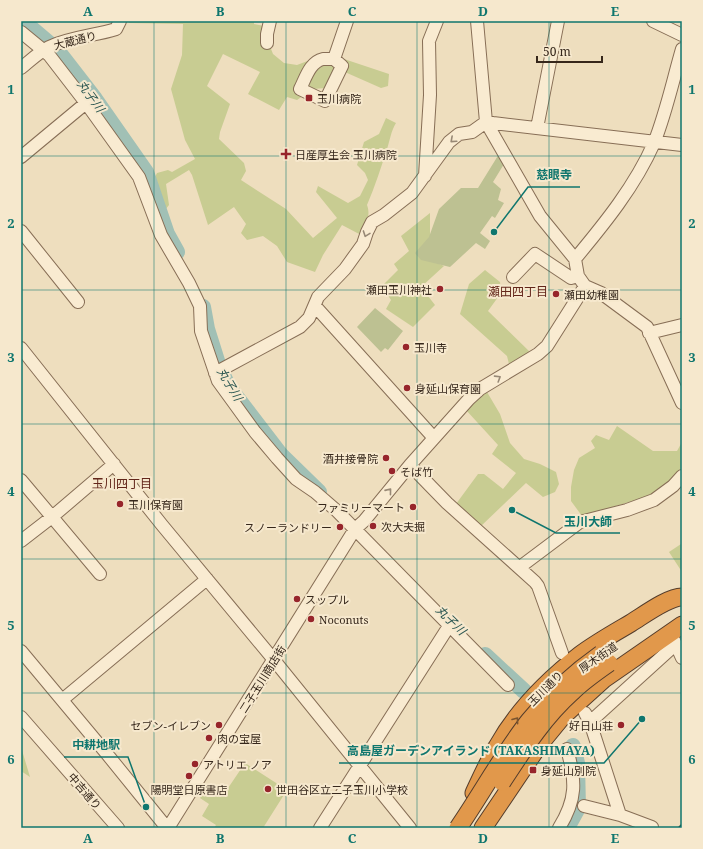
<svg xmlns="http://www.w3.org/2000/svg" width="703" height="849" viewBox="0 0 703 849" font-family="'Noto Serif','Noto Sans JP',serif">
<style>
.green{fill:#c8cc92}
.cemetery{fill:#bdc192}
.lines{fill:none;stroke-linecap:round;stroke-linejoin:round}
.river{stroke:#a1c0b5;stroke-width:16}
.minor-casing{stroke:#876e56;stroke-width:14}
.highway-casing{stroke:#543c2b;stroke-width:19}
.minor{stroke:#f9ebd1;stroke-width:12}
.highway{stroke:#e1984b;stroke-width:17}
.rail{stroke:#36271b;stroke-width:2.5;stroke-dasharray:7 7;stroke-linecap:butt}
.highway-bridge-casing{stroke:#543c2b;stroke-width:19;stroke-linecap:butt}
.highway-bridge{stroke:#e1984b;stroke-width:17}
.oneway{stroke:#988976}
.oneway2{stroke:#7a542e}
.grid{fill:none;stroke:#0f766e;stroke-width:1;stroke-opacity:0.55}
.poi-dot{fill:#97252b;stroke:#f6e8cd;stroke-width:1.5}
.labels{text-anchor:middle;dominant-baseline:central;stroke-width:4;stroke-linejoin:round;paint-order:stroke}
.street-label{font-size:11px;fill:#36271b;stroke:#f6e8cd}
.poi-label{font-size:11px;fill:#36271b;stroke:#f6e8cd;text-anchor:start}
.water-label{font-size:12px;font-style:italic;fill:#2a5651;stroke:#f6e8cd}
.neighbourhood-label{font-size:12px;fill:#63261a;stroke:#f6e8cd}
.leader{fill:none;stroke:#0f766e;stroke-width:1.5}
.callout-dot{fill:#0f766e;stroke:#f6e8cd;stroke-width:1.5}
.callout-label{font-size:12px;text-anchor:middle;font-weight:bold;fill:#0f766e;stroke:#f6e8cd;stroke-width:4;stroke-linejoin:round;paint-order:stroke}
.neatline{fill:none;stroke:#0f766e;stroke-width:1.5}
.grid-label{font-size:13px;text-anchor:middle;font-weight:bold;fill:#0f766e}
</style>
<rect width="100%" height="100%" fill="#eedebe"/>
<!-- green -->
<path class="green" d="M129,21h125v3l10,2v5l9,23 11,9 13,2 21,-8 14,-2 57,19 -1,12 -7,2 -43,-19 -12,19 -13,1 -16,11 -10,-3 -8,13 -31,-16 12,-22 -37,-18 -16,32 23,18 -10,28 -1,7 25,24 2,8 -5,9 45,29 27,29 24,-20 -21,-26 2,-6 30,17 12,-7 8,-16 -3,-7 -8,-8 7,-23 15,-8 7,-16 10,5c-5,8 -6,17 -9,26 -6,19 -12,37 -20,56 4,10 -1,21 -6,30l-19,-10 -19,30 -8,17 -28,-10 -10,-16 -14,-10 -16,4 -6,-7 5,-9 -12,-17 -26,18 -16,-50 -3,-5 -23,14 3,21 -4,5 -11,-31 3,-6 11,-3 4,2 23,-13 -10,-19 -14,-51 11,-34 1,-31 -54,-1z
M430,213v30l-11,12 25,11 -23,21 14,18 -22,22 -27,-18 5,-9 -9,-14 16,-16 -4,-6 15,-13 -8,-15z
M485,270l15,12 1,11 -13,18 43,42 -18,11h-4l-2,-8 -47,-42 9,-30z
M487,392l13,22 10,29 14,16 16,5 16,8 3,12 -4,8 -12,5 -17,-14 -46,44 -24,-23 22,-30h6l19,15 13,-16 -24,-19 6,-9 -32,-35z
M617,426l36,25h24l5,-9v25l-6,9 -23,19 -71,21 -11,-15v-14l3,-17 5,-12 16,-10 -4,-7 5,-6 13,5z
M681,544l1,2v26l-13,-20z
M21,747l9,30 -9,-6z
M245,763l42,27 -24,38h-49l2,-3 -14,-9 7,-12 -9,-6 9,-13 15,9z"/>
<!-- cemetery -->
<path class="cemetery" d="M499,154l5,10 -11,18 8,7 -3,11 6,3 -9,15 -3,-2 -12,17 10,8 -5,8 -9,-6 -26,24 -29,-7 -6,-7 14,-16 10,-28 22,-21h17z
M375,308l28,23 -15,19 -3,-2 -4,4 -24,-25z"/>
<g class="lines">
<!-- river -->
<path class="river" d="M23,21l34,29 38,49 51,73 21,62 10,18
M203,307l4,22 11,35 10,22 53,69 38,37
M485,655l39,36
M567,828l11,-20 -1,-45 -4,-17"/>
<defs>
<path id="minor" d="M477,21l9,101 54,94 35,43 3,17 7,10 16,7 46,34 35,76
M653,21l29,14
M21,32l28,23 37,48 53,74 22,58 28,48 11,23 1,25 17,50 37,51 22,26 19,21 19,13 22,19 171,174
M267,43v-9l3,-13
M323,59h11l8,7 -17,35 -25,-12c6,-12 10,-27 23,-30z
M334,59l13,-38
M21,68c9,-7 18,-16 28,-21 21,-10 45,-11 67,-18l4,-8
M537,128l21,-107
M21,157l65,-54
M425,176l5,-81 -1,-54 8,-20
M21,231l57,71
M575,259c30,-36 60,-73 79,-116 12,-30 19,-63 28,-94
M513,277l22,-23 36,24 7,-2
M315,306l119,132
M649,333l33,-8
M21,348l141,177 112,135 136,168
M215,373l85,-46 9,-9 9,-21 27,-28 18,-25 4,-12 5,-10 12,-7 28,-22 37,-51 10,-8 13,-2 14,-10 7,1 189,22
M410,465l37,38 88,79 3,4 24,67
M21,480l79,94
M21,541l31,-24 62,-53
M520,567l60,-45 47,-12 27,-10 19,-14 9,-10
M673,638l9,20
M21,651l86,103 60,74
M62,700l145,-121
M585,713l5,9 86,-78
M21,717l97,111
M584,806l36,9 -30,-93
M620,815l32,12
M168,828l187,-299 9,-8 46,-56 59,-66 11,-10 58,-35 9,-8 38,-60
M320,828l129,-202
M559,828c18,-29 17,-47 8,-79"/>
<path id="highway" d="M474,793c7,-15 14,-31 23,-46 20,-36 51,-67 83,-92 16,-12 34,-22 51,-32 13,-8 37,-26 51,-26
M483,828l56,-83 23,-28 42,-38 78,-54"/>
</defs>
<!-- minor casing -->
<use href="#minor" class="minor-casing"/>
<!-- highway casing -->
<use href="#highway" class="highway-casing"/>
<!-- minor -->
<use href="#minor" class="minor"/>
<!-- highway -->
<use href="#highway" class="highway"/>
<!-- rail -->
<path class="rail" d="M679,828l3,-3"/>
<defs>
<path id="highway-bridge" d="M502,782c21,-32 41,-64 70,-90 11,-11 24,-20 37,-29
M458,828c24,-35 45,-74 71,-107 21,-26 45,-48 72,-67"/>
</defs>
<!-- highway-bridge casing -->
<use href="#highway-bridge" class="highway-bridge-casing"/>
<!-- highway-bridge -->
<use href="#highway-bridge" class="highway-bridge"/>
</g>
<!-- one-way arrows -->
<defs><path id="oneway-chevron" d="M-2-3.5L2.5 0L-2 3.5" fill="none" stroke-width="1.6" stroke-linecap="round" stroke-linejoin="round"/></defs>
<g class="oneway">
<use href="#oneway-chevron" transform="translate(453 140) rotate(138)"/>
<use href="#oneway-chevron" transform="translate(366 234) rotate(110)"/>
<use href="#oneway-chevron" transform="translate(498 378) rotate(-32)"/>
<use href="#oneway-chevron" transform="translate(389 491) rotate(-51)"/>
</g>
<use class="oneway2" href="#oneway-chevron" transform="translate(516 720) rotate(-53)"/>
<!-- grid -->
<path class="grid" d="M154,21v807M286,21v807M417,21v807M549,21v807M21,156h661M21,290h661M21,424h661M21,559h661M21,693h661"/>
<!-- markers -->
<g class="poi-dot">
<rect x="305" y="94" width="8" height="8" rx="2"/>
<path d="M284 148h4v4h4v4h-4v4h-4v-4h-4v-4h4z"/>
<circle cx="440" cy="289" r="4"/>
<circle cx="556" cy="294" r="4"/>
<circle cx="406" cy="347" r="4"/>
<circle cx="407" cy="388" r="4"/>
<circle cx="386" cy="458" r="4"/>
<circle cx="392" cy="471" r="4"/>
<circle cx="120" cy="504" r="4"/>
<circle cx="413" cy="507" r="4"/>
<circle cx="373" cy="526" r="4"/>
<circle cx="340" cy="527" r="4"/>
<circle cx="297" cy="599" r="4"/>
<circle cx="311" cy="619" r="4"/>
<circle cx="219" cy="725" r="4"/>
<circle cx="621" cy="725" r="4"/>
<circle cx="209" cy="738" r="4"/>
<circle cx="195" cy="764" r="4"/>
<rect x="529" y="766" width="8" height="8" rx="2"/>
<circle cx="189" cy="776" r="4"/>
<circle cx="268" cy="789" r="4"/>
</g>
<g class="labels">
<!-- street labels -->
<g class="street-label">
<text transform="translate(75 40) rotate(-14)">大蔵通り</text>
<text transform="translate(598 657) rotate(-35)">厚木街道</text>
<text transform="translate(262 679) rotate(-58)">二子玉川商店街</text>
<text transform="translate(545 688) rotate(-45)">玉川通り</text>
<text transform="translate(85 791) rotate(49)">中吉通り</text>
</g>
<!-- poi labels -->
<g class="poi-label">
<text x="317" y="98">玉川病院</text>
<text x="295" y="154">日産厚生会 玉川病院</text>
<text x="432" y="289" text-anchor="end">瀬田玉川神社</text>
<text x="564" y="294">瀬田幼稚園</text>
<text x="414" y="347">玉川寺</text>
<text x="415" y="388">身延山保育園</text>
<text x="378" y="458" text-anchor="end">酒井接骨院</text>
<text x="400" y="471">そば竹</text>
<text x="128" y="504">玉川保育園</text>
<text x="405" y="507" text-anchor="end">ファミリーマート</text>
<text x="381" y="526">次大夫掘</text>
<text x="332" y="527" text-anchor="end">スノーランドリー</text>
<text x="305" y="599">スップル</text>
<text x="319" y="619">Noconuts</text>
<text x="211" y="725" text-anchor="end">セブン-イレブン</text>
<text x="613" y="725" text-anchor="end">好日山荘</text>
<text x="217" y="738">肉の宝屋</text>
<text x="203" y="764">アトリエ ノア</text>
<text x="541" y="770">身延山別院</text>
<text x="189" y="789" text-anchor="middle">陽明堂日原書店</text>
<text x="276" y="789">世田谷区立二子玉川小学校</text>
</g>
<!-- water labels -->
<g class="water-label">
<text transform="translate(91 96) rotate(54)">丸子川</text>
<text transform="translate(230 384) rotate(59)">丸子川</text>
<text transform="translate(451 620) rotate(44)">丸子川</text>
</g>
<!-- neighbourhood labels -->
<g class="neighbourhood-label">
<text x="518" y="291">瀬田四丁目</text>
<text x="122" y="483">玉川四丁目</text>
</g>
</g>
<!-- callouts -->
<path class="leader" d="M494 232L528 187H580M512 510L556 533H620M146 807L128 757H64M642 719L604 763H339"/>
<g class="callout-dot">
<circle cx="494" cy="232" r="4"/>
<circle cx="512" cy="510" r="4"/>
<circle cx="146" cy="807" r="4"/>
<circle cx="642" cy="719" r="4"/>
</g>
<g class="callout-label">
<text x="554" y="179">慈眼寺</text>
<text x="588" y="526">玉川大師</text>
<text x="96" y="749">中耕地駅</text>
<text x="471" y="755">高島屋ガーデンアイランド (TAKASHIMAYA)</text>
</g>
<!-- border -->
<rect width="703" height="849" fill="none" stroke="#f6e8cd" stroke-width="44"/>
<!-- scale -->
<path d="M537 56v6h65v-6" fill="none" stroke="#36271b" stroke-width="2"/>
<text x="543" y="56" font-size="12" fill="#36271b" stroke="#f6e8cd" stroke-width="3" paint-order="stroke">50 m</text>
<rect x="22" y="22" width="659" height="805" class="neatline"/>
<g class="grid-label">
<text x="88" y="16">A</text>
<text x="220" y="16">B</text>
<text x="352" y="16">C</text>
<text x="483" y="16">D</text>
<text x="615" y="16">E</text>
<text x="11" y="94">1</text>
<text x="692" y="94">1</text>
<text x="11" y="228">2</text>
<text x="692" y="228">2</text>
<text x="11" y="362">3</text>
<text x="692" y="362">3</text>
<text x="11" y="496">4</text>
<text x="692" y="496">4</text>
<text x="11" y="630">5</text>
<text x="692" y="630">5</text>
<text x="11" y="764">6</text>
<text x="692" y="764">6</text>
<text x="88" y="843">A</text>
<text x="220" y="843">B</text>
<text x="352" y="843">C</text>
<text x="483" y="843">D</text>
<text x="615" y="843">E</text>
</g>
</svg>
